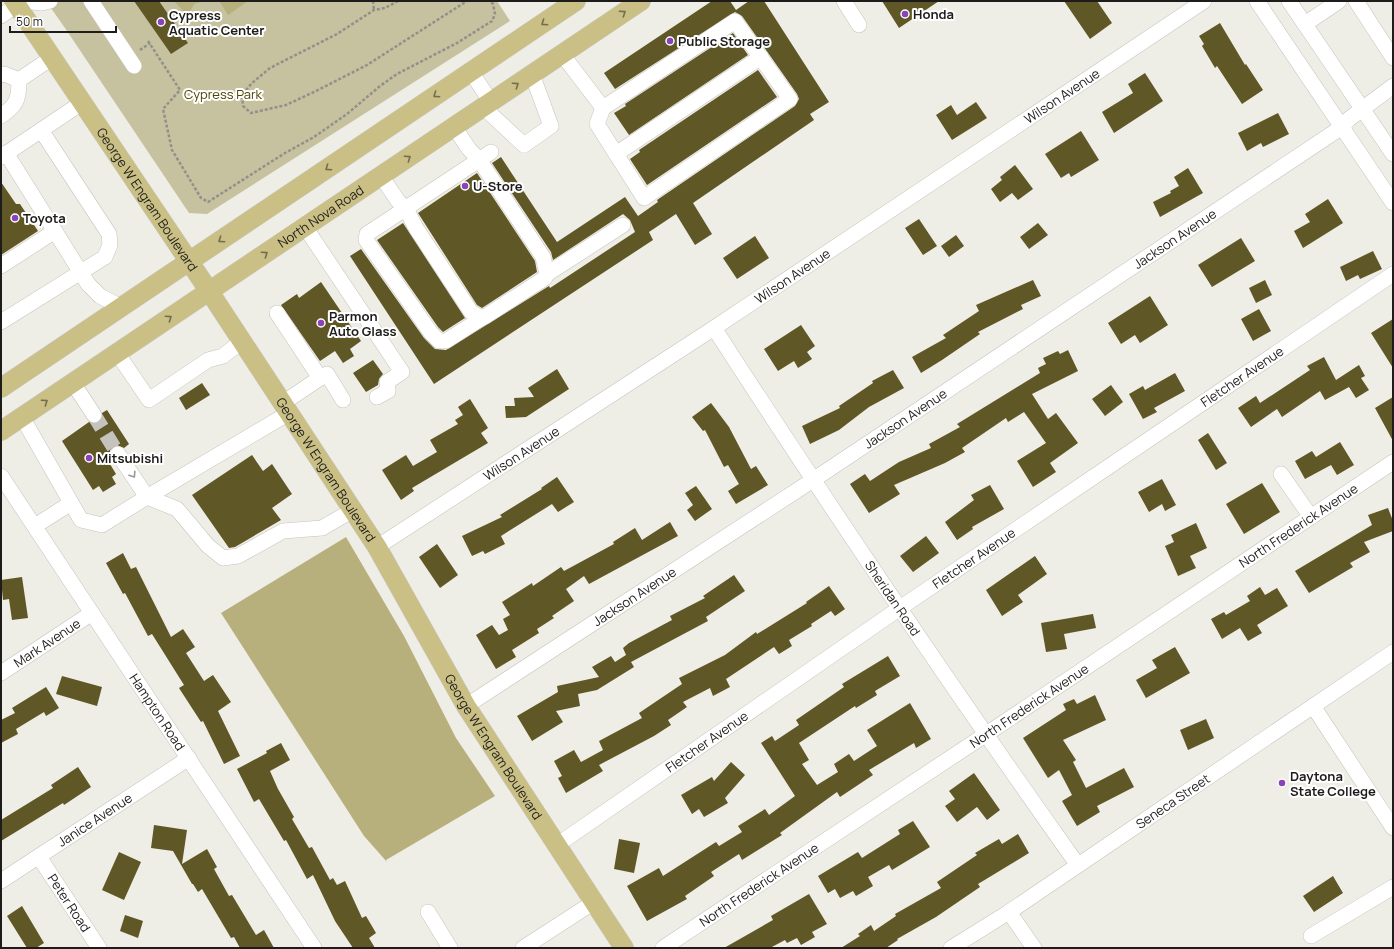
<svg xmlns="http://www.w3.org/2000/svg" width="1394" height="949" viewBox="0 0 1394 949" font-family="Manrope,sans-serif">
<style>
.green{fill:#c6c19e}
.water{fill:#b8b07c}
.building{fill:#5f5725}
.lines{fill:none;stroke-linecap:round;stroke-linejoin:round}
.minor-tunnel{stroke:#c4c3bd;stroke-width:15;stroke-dasharray:15 8;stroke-linecap:butt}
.minor-casing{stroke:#c5c4bd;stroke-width:16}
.major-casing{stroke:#c9c9c8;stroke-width:20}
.path{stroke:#91908b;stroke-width:2.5;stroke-dasharray:3 2;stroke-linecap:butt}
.minor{stroke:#fff;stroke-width:15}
.major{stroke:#cac085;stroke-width:19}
.oneway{stroke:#746e50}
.oneway2{stroke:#999998}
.poi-dot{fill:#8a43b6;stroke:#fff;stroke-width:1.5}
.labels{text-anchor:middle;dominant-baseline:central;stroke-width:4;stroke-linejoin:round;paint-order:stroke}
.poi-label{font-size:13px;font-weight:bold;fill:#1d1c1a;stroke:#fff;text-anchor:start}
.park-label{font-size:13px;fill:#4d4400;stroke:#fff}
.street-label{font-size:13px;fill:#1d1c1a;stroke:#fff}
</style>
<rect width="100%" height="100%" fill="#eeede6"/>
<!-- green -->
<path class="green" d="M46,1h451l13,20 -303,193 -18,-1 -124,-185z"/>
<!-- water -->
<path class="water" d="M174,1h30l-10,3 -3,6 -6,3z
M219,1h29l-20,14z
M346,537l58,99 52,102 39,58 -109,64 1,2 -23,-26 -143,-223z"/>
<!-- building -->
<path class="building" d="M134,1h25l29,42 -17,11z
M712,1h18l6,9 13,-9h15l65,101 -19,12 4,6 -121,83 19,31 -17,11 -19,-31 -27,18 4,8 -219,144 -84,-128 11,-7 63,89 11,11 11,1 103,-64 1,2 85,-56 -5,-12 -7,-6 -70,46 -2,-8 -59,-89 9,-6 56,85 68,-45 13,19 20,-14 -1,-2 138,-94 4,-7 -2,-5 -55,-78 -7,-4 -120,77 -11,-16z
M882,1h57l-40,27z
M1064,1h33l15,22 -22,16z
M1220,23l25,42 1,-1 17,26 -21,14 -25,-38 -2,2 -13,-22 2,-2 -5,-8z
M733,33l15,22 -119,80 -15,-22 12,-7 -1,-2z
M758,70l19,27 -130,88 -17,-26 10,-7 -1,-2z
M1145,73l18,28 -49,32 -12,-21 31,-19 -5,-9z
M976,102l11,16 -35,22 -16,-25 15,-10 6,10z
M1278,113l11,21 -26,13 -2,-4 -14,8 -9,-18z
M1081,131l18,29 -28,17 -2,-4 -8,5 -16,-24z
M1015,165l18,24 -15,11 -6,-7 -12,9 -9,-13 11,-9 -2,-3z
M1188,168l15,25 -43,24 -7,-15 18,-9 -1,-2 9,-5 -5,-9z
M477,173l58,88 2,11 -55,36 -5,-3 -59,-92z
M1,182l15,22h4l18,27 -37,24z
M1328,199l15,24 -40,25 -9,-17 16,-9 -5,-8z
M919,219l18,27 -14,9 -18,-27z
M403,223l62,95 -22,14 -5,-5 -61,-87z
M1038,223l10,12 -19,14 -9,-12z
M956,235l8,11 -15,11 -8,-11z
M755,236l14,22 -32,21 -14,-21z
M1241,238l14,23 -43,26 -14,-22z
M1373,251l9,18 -22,10 -2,-4 -12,6 -6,-14z
M1033,280l8,16 -20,9 2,4 -45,23 2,2 -38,26 -21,13 -9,-16 34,-19 -3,-3 36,-24 -3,-6z
M1265,280l7,15 -16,8 -7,-15z
M321,282l40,59 -11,8 4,7 -11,7 -8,-12 -15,10 -39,-56 16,-11 2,4z
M1150,296l18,29 -28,18 -5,-8 -14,9 -13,-21z
M1259,309l12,22 -18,10 -12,-22z
M1393,319v49l-22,-35z
M801,325l14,21 -8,6 5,7 -14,9 -4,-7 -16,10 -14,-22z
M1068,350l10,21 -46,23 16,25 8,-6 22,30 -28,20 6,9 -23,15 -16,-26 29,-18 -22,-31 -16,10 -2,-4 -44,30 3,4 -20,11 -51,22 6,9 -31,19 -19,-29 15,-10 5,7 29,-19 32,-14 -2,-4 31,-17 -3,-3 83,-51 -2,-5 8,-4 -3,-6 15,-7 2,3z
M1324,357l12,23 23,-15 6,11 -4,2 8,12 -13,8 -7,-11 -24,13 -5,-9 -38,26 -5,-8 -26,18 -13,-19 18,-12 4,7 50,-33 -3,-4z
M373,360l10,14 -4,5 -1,6 -12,7 -13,-19z
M557,369l12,20 -43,28 -20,1 -1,-12h10l-1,-8 20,-1 -6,-9z
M893,370l11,18 -35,19 -30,23 -29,14 -8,-18 38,-18 -1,-2 34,-23 -1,-2z
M1175,373l10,18 -31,17 3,4 -14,7 -14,-25 14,-8 2,4z
M202,383l8,12 -24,15 -7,-12z
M1111,385l12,17 -18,14 -13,-17z
M1393,397v44l-18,-33z
M470,399l18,29 -7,5 7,10 -76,45 2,3 -13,9 -19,-30 24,-15 7,11 24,-14 -7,-12 28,-16 -3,-4 8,-5 -5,-8z
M711,403l18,24 22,42 5,-3 12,19 -32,19 -8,-13 11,-7 -11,-19 -4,2 -19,-37 -2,1 -11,-14z
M107,410l22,34 -5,4 -7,-3 -7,5v7l-3,2 9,15 -4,3 4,7 -13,8 -4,-6 -6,4 -31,-49 27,-19 5,2 5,-2 3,-3v-6z
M1208,433l19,30 -11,7 -18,-30z
M1340,442l14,23 -17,10 -6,-10 -26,14 -10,-18 17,-10 4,6z
M252,455l11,16 9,-7 20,30 -20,14 9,12 -46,27 -6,1 -37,-53z
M557,477l17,25 -16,10 -6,-8 -51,32 4,8 -20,10 -2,-3 -11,5 -10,-20 40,-19 -2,-2 42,-26 -1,-1z
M1162,479l14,26 -11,6 -3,-7 -13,8 -11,-20z
M1262,483l18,29 -36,22 -18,-30z
M990,485l14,24 -32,18 1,2 -16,11 -12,-18 29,-22 -3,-5z
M696,486l16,23 -17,12 -8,-11 6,-5 -8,-12z
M1388,508l5,13v10l-29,11 6,10 -20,11 3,4 -44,26 -14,-22 77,-46 -4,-10z
M670,522l8,14 -89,48 -5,-8 -18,13 8,12 -22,15 2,2 -17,11 2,4 -27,17 4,7 -20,12 -20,-34 16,-10 7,10 9,-5 -5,-11 7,-4 -8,-13 30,-19 1,3 28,-19 3,4 50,-27 -1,-2 22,-14 7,12z
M1196,523l11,25 -17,8 6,12 -18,8 -13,-30 9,-4 -3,-7z
M926,536l13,17 -26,19 -13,-16z
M437,544l21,31 -18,13 -21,-31z
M123,553l8,16 5,-2 35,70 12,-8 12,18 -9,6 18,28 9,-6 18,27 -13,9 22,45 -16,8 -21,-43 -2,1 -22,-34 5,-3 -32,-51 -4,2 -23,-43 -2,1 -17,-31z
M1035,556l12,18 -29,21 5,7 -21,14 -16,-26z
M734,575l11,16 -39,26 2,4 -77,41 3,5 -37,23 -19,4 2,12 -24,5 7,11 -31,19 -15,-25 41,-24 -1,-6 42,-9 -7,-10 19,-11 4,6 11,-7 -3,-7 6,-5 43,-23 -2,-4 35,-18 -2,-2z
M22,577l6,41 -16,2 -3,-21 -6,1 -2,-20z
M829,586l16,23 -10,7 -4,-5 -20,13 1,2 -23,14 3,6 -13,8 -5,-7 -48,32 4,8 -17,9 -3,-8 -27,14 4,5 -19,13 3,5 -17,11 -55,29 4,6 -37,22 -8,-15 4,-2 -8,-15 20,-11 7,12 22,-12 -4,-9 43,-23 -3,-5 43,-29 -3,-6 46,-23 31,-23 1,2 50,-31 -1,-1z
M1260,587l5,8 12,-7 11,18 -31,19 5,8 -14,8 -8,-13 -18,11 -11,-20 13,-7 2,3 24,-14 -3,-5z
M1093,614l3,14 -32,6 3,15 -21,3 -5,-29z
M1175,647l15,26 -44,25 -10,-18 21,-12 -5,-8z
M888,656l12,20 -25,15 2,4 -21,13 -1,-2 -56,37 10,17 -7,4 15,21 21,-13 -4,-8 15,-10 5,7 23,-15 -10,-16 43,-27 21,36 -15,9 -2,-5 -45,27 4,5 -33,22 -3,-5 -57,41 2,2 -40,25 -3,-6 -28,18 3,4 -29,20 2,3 -40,22 -20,-35 32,-18 4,8 53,-34 3,4 23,-14 -4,-6 27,-17 4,6 26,-19 -34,-53 11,-7 3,5 24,-16 -3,-5 48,-33 -2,-3z
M62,676l40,11 -5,19 -41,-12z
M46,687l13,21 -13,8 -2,-4 -28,17 2,5 -17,9v-23l14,-7 -3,-5z
M1095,695l11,25 -43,20 13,20 -3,2 13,26 38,-20 10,19 -37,19 3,6 -23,14 -15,-25 10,-6 -13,-25 -11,8 -25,-40 43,-28 -3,-6 11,-5 3,5z
M1206,719l8,19 -26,12 -8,-20z
M281,743l9,17 -20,11 8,18 16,28 -2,2 17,29 3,-1 18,33 3,-2 4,7 8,-4 17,37 4,-2 10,17 -7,5 6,10h-22l-18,-27 -22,-46 -6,4 -21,-39 -2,1 -25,-42 -5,3 -17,-33 30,-16 -1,-2z
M731,762l14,13 -20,23 3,5 -24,14 -5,-8 -7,5 -11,-19 31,-18 2,4z
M78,767l13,20 -27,18 -1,-2 -62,38v-21l52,-32 -2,-3z
M974,773l26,37 -13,10 -10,-13 -20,15 -12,-16 10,-7 -6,-8z
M913,821l17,26 -38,23 -3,-5 -21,12 5,9 -17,10 -3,-5 -13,7 -5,-9 -7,4 -10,-17 40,-24 4,6 38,-24 -2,-4z
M154,825l33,5 -5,34 25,-15 10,18 -3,2 15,27 3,-1 24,40 8,-5 10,18h-34l-6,-11 -3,1 -29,-49 -4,3 -5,-8h-1l-19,-33 -22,-3z
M1018,834l11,19 -51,31 2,3 -44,30 -39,22 1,1 -12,8h-45l19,-12 -2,-2 13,-9 3,6 22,-15 -1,-2 46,-26 -4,-6 40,-27 -2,-2 24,-14 3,5z
M619,839l21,4 -6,30 -20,-4z
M119,852l22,10 -17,38 -22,-10z
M1333,876l10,17 -29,19 -11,-16z
M809,894l18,30 -15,8 3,5 -14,8 -4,-7 -10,5 -2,-3 -15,8h-46l49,-28 -2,-4z
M22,906l22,37 -8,5h-9l-20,-32z
M125,915l18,6 -5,17 -18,-7z"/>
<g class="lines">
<!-- minor-tunnel -->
<path class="minor-tunnel" d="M94,415l24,39"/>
<defs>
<g id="minor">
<path d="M91,1l43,65"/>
<path d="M844,1l15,24"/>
<path d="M1257,1l136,202"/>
<path d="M1289,1l104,153"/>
<path d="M1356,1l37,57"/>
<path d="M1,16l21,-15 20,2 8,-2"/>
<path d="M1305,24l34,-23"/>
<path d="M562,54l41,54 132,-87 55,78 -146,99 -47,-74 6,-16"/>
<path d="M471,72l20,30"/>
<path d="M1,75l3,-1 15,6"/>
<path d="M19,80l34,-23"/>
<path d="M483,107l41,38 27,-19 -19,-52"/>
<path d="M1,116c16,-11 18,-17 18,-36"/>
<path d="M6,153l82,131 12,12 21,11"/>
<path d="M616,154l145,-97"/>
<path d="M1,157l82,-55"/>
<path d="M381,176l17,25 8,8 10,19 55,84 11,6 4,-2 59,-38 2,-4 -4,-17 -63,-96 -11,-12 -15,-22"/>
<path d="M305,227l97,145 -15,10 1,9 -11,6"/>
<path d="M1,266l54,-35"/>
<path d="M547,274l76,-49"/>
<path d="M277,313l43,65 -37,25"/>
<path d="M482,318l-36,23h-7l-8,-8 -65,-93 1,-6 124,-82"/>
<path d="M1,322l104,-65 5,-12 -1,-11 -68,-104"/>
<path id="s1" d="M714,328c117,181 238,360 363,536"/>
<path d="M117,353l32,47 59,-40 15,-4 19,-15"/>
<path d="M320,378l7,-4 16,26"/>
<path d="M73,383l21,32"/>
<path d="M22,417l59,103 21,5 45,-28 30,12 31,37 15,12 15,-2 45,-25 39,-3 31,-18"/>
<path d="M118,454l29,43 142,-84"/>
<path d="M1281,474l30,43"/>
<path id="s2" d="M1,476l313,472"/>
<path d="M35,526l36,-23"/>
<path id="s3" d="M377,547l337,-219 490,-327"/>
<path id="s4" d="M1,673l91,-60"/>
<path id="s5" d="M466,706l347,-226 529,-353 7,-8 44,-33"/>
<path d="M1313,706l80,122"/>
<path id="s6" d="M557,845l343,-237 493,-334"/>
<path id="s7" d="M39,857l60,91"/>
<path id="s8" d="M1,881l188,-123"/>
<path d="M428,912l22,36"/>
<path d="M1009,912l25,36"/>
<path d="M1311,936l82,-49"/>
<path d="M523,948l71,-46"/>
<path id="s9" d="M663,948l322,-213 408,-273"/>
<path id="s10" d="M951,948l58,-36 384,-260"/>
</g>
<g id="major">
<path id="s11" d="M14,1l195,290 168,256 89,159 158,242"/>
<path d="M1,388l575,-387"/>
<path id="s12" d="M1,431l640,-430"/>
</g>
</defs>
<!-- minor casing -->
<use href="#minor" class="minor-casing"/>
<!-- major casing -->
<use href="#major" class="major-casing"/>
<!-- path -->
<path class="path" d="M373,1l1,9
M398,1l-13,7 -11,2 -37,24 -67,34 -18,15 -10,12 1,11 8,7 35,-8 30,-14 51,-26 100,-64
M148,41l32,49 -17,19 9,41 29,48 7,4 77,-49 29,-16 33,-23 33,-28 17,-12 60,-31 35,-22 3,-7 -2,-10 -3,-3
M140,50l10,-7"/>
<!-- minor -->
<use href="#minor" class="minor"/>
<!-- major -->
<use href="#major" class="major"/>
</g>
<!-- one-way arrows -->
<defs><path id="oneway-chevron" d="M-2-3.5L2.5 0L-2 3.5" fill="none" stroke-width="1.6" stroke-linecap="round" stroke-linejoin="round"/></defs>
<g class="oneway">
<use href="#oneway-chevron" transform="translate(623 13) rotate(-34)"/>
<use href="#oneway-chevron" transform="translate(544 23) rotate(146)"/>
<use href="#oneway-chevron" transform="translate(516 85) rotate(-34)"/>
<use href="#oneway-chevron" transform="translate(436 95) rotate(146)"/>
<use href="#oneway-chevron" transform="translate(408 158) rotate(-34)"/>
<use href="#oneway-chevron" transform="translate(328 168) rotate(146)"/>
<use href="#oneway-chevron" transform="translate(221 240) rotate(146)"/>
<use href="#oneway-chevron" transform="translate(265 254) rotate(-34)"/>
<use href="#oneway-chevron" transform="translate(169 318) rotate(-34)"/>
<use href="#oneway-chevron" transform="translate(45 402) rotate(-34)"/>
</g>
<use class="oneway2" href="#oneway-chevron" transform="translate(133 475) rotate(57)"/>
<!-- markers -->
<g class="poi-dot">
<circle cx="905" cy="14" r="4"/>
<circle cx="161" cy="22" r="4"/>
<circle cx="670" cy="41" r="4"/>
<circle cx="465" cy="186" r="4"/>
<circle cx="15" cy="218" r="4"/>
<circle cx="321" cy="323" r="4"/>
<circle cx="89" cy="458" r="4"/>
<circle cx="1282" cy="783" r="4"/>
</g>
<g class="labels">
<!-- poi labels -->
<g class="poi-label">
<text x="913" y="14">Honda</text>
<text x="169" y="15">Cypress<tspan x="169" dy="15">Aquatic Center</tspan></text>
<text x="678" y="41">Public Storage</text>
<text x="473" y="186">U-Store</text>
<text x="23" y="218">Toyota</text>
<text x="329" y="316">Parmon<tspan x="329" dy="15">Auto Glass</tspan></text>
<text x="97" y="458">Mitsubishi</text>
<text x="1290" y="776">Daytona<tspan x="1290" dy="15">State College</tspan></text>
</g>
<!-- park labels -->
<g class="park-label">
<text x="223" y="94">Cypress Park</text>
</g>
<!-- street labels -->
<g class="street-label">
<text stroke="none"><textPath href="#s3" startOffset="820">Wilson Avenue</textPath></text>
<text stroke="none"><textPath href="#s11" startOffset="239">George W Engram Boulevard</textPath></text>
<text stroke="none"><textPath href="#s12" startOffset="385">North Nova Road</textPath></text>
<text stroke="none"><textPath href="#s5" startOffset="849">Jackson Avenue</textPath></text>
<text stroke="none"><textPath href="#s3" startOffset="496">Wilson Avenue</textPath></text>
<text stroke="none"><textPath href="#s6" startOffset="830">Fletcher Avenue</textPath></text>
<text stroke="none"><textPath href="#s5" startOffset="525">Jackson Avenue</textPath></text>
<text stroke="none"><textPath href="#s3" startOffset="172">Wilson Avenue</textPath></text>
<text stroke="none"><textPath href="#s11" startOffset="563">George W Engram Boulevard</textPath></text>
<text stroke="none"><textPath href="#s9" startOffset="763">North Frederick Avenue</textPath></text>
<text stroke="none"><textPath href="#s6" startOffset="506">Fletcher Avenue</textPath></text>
<text stroke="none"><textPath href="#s5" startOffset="201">Jackson Avenue</textPath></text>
<text stroke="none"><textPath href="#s1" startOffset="324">Sheridan Road</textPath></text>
<text stroke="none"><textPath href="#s4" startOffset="55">Mark Avenue</textPath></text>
<text stroke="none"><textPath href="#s9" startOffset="439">North Frederick Avenue</textPath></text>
<text stroke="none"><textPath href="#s2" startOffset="283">Hampton Road</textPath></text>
<text stroke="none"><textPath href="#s6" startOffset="182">Fletcher Avenue</textPath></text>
<text stroke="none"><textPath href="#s11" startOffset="887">George W Engram Boulevard</textPath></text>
<text stroke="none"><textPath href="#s10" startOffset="266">Seneca Street</textPath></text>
<text stroke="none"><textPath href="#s8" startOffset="112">Janice Avenue</textPath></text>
<text stroke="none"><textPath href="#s9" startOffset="115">North Frederick Avenue</textPath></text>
<text stroke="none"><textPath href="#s7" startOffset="55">Peter Road</textPath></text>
</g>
</g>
<!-- border -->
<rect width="1394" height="949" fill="none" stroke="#1d1c1a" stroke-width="4"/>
<!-- scale -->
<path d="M10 26v6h106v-6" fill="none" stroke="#1d1c1a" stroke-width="2"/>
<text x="16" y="26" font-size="12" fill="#1d1c1a" stroke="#ffffff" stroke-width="3" paint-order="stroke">50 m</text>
</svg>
